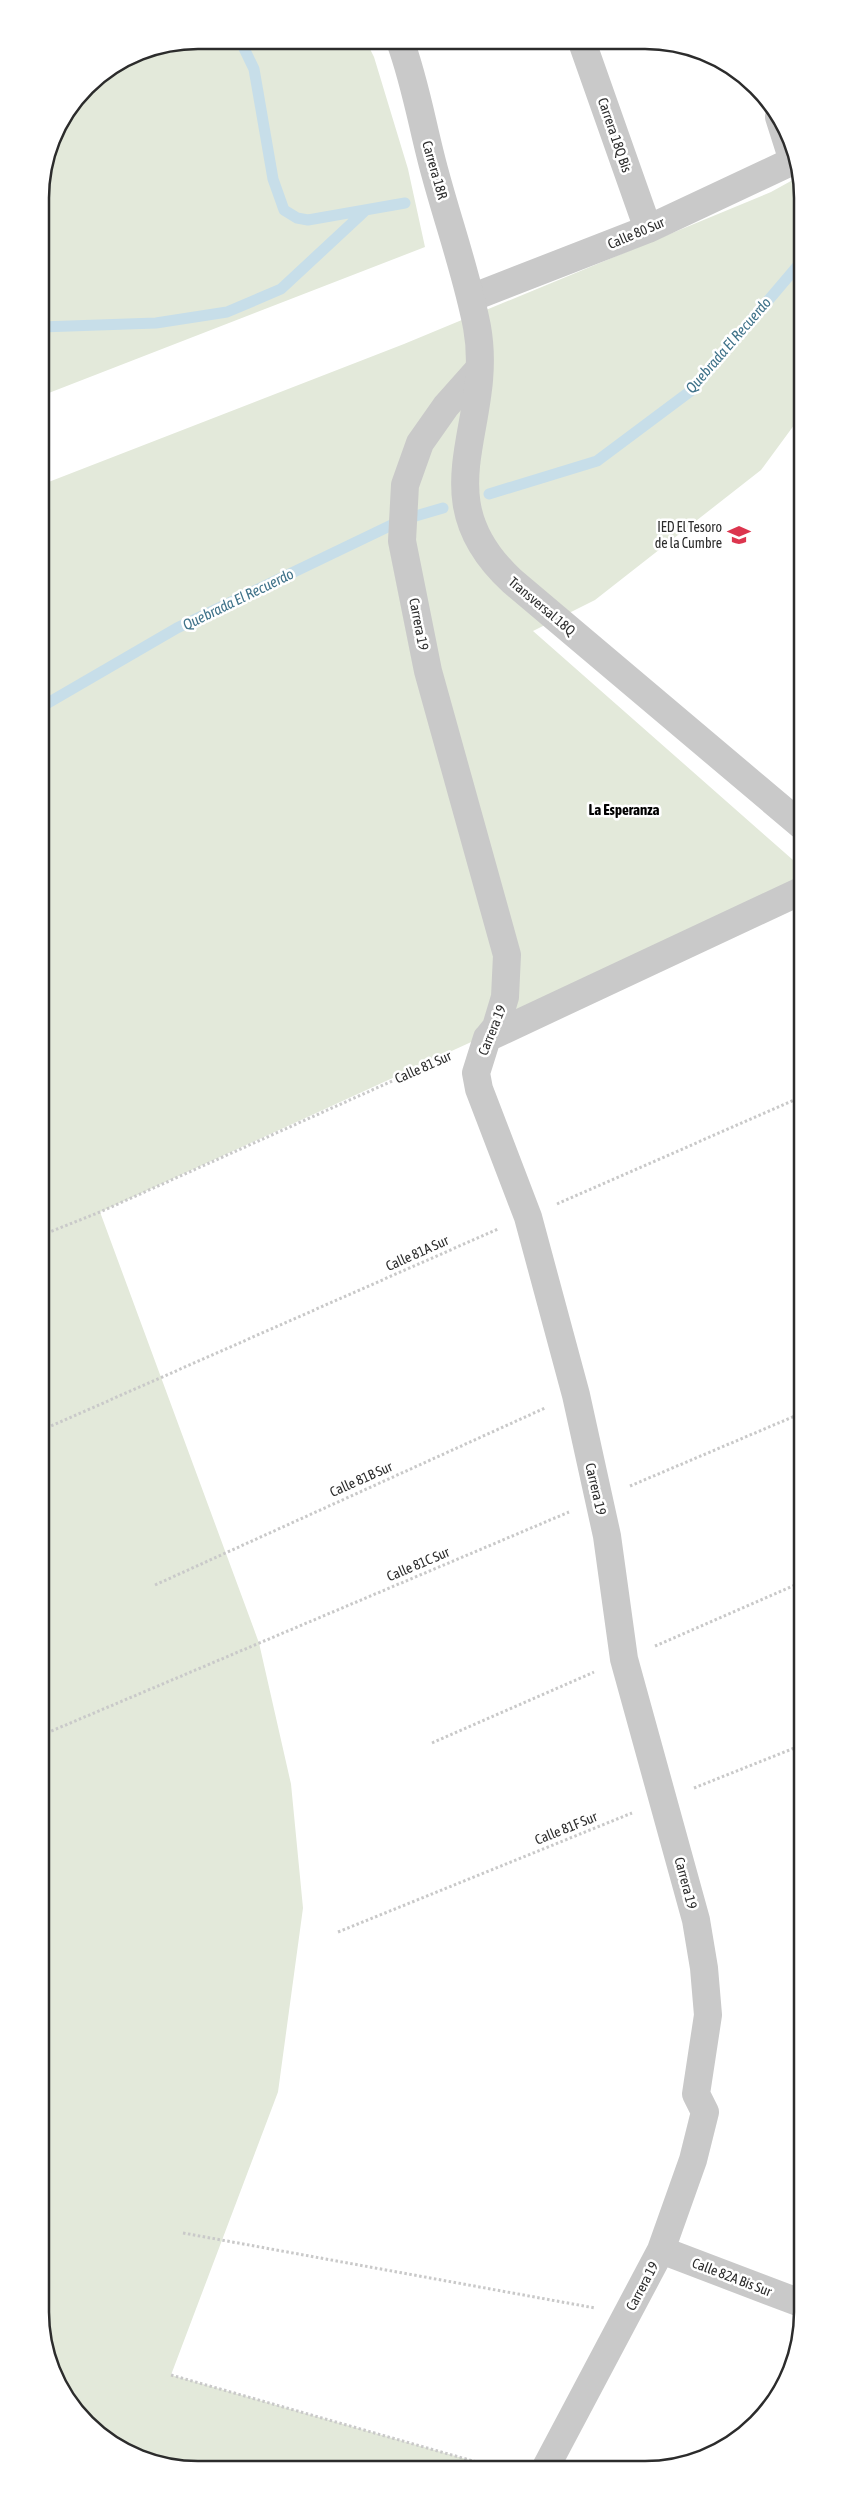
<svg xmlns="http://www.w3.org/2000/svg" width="843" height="2510" viewBox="0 0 843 2510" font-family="'Asap Condensed',sans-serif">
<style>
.green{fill:#e3e9da}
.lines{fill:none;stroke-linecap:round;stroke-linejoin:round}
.stream{stroke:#c7dee9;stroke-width:11}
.path{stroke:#c9c9c9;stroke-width:3;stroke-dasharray:2.5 2.5;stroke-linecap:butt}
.minor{stroke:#c9c9c9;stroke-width:28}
.tertiary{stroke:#c9c9c9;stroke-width:28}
.labels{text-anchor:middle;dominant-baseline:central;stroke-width:5;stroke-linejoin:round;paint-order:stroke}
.street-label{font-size:14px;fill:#2c2c2c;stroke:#fff}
.poi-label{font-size:14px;fill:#2c2c2c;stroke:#fff;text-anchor:end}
.water-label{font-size:15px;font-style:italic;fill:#3f7289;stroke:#fff}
.neighbourhood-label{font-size:15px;font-weight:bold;fill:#000;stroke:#fff}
.rim{fill:none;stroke:#2c2c2c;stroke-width:2.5}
</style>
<rect width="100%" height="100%" fill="#fff"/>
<!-- green -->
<path class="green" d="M198,40l168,1 8,16 34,112 17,78 -384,149 -1,-209 16,-59 38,-49 44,-27z
M800,176v241l-39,53 -166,130 -62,31 268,236v24l-701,321 159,431 32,141 12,124 -25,184 -107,283 323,92h-327l-39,-13 -42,-30 -25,-33 -18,-48 -2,-1874 5,14 358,-139 367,-152z"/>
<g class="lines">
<!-- stream -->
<path class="stream" d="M240,40l14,29 19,110 11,31 13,8 11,2 97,-17
M41,327l115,-4 71,-11 54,-23 85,-79
M489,494l108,-33 95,-71 108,-127
M41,707l136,-79 225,-108 41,-12"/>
<!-- path -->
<path class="path" d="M557,1204l244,-107
M42,1235l58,-23 348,-156
M796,1416l6,26
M42,1430l456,-201
M630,1486l172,-73
M155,1585l390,-177
M655,1646l147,-64
M42,1735l527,-223
M432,1743l162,-71
M694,1788l108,-43
M338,1932l294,-119
M183,2233l412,75
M171,2375l323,92"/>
<!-- minor -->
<path class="minor" d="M582,42l66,187
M779,117l14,44
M471,298l177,-69 149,-70
M478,370l-32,36 -26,37 -15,42 -3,56 26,130 79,284 -2,42 -9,30 -9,11 -11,35 3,16 49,128 48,178 31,141 17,123 72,261 8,48 4,47 -12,79 9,18 -12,48 -32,90 -115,217
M487,1038l314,-147
M661,2250l142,54"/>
<!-- tertiary -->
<path class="tertiary" d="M400,41c16,43 23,89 35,132 14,52 32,102 42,154 18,99 -57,169 35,254l289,244"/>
</g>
<!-- icons -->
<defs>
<symbol id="school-bare" viewBox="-9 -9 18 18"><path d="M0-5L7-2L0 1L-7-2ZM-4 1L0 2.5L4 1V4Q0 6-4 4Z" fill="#dc354e" stroke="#fff" stroke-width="2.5" paint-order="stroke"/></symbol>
</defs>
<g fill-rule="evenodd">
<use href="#school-bare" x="723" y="519" width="32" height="32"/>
</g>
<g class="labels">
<!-- street labels -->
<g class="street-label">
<text transform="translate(615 135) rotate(71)">Carrera 18Q Bis</text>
<text transform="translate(435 170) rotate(74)">Carrera 18R</text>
<text transform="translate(636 233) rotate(-23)">Calle 80 Sur</text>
<text transform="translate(542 606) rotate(40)">Transversal 18Q</text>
<text transform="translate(419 624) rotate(79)">Carrera 19</text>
<text transform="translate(492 1030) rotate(-68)">Carrera 19</text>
<text transform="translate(423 1067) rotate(-24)">Calle 81 Sur</text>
<text transform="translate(417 1253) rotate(-24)">Calle 81A Sur</text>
<text transform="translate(361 1479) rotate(-24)">Calle 81B Sur</text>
<text transform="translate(596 1489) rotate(77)">Carrera 19</text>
<text transform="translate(418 1564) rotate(-23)">Calle 81C Sur</text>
<text transform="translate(566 1828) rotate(-22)">Calle 81F Sur</text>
<text transform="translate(686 1883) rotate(75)">Carrera 19</text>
<text transform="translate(732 2277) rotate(21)">Calle 82A Bis Sur</text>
<text transform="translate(642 2286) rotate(-62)">Carrera 19</text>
</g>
<!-- poi labels -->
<g class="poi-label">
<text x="722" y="527">IED El Tesoro<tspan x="722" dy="16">de la Cumbre</tspan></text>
</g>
<!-- water labels -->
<g class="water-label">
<text transform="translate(728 345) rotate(-49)">Quebrada El Recuerdo</text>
<text transform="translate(238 599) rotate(-26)">Quebrada El Recuerdo</text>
</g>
<!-- neighbourhood labels -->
<g class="neighbourhood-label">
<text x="624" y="809">La Esperanza</text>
</g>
</g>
<!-- crop -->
<path d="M0 0H843V2510H0ZM198 49H645A149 149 0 0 1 794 198V2312A149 149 0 0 1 645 2461H198A149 149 0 0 1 49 2312V198A149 149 0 0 1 198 49Z" fill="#fff" fill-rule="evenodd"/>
<path class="rim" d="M198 49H645A149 149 0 0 1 794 198V2312A149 149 0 0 1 645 2461H198A149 149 0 0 1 49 2312V198A149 149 0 0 1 198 49Z"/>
</svg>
